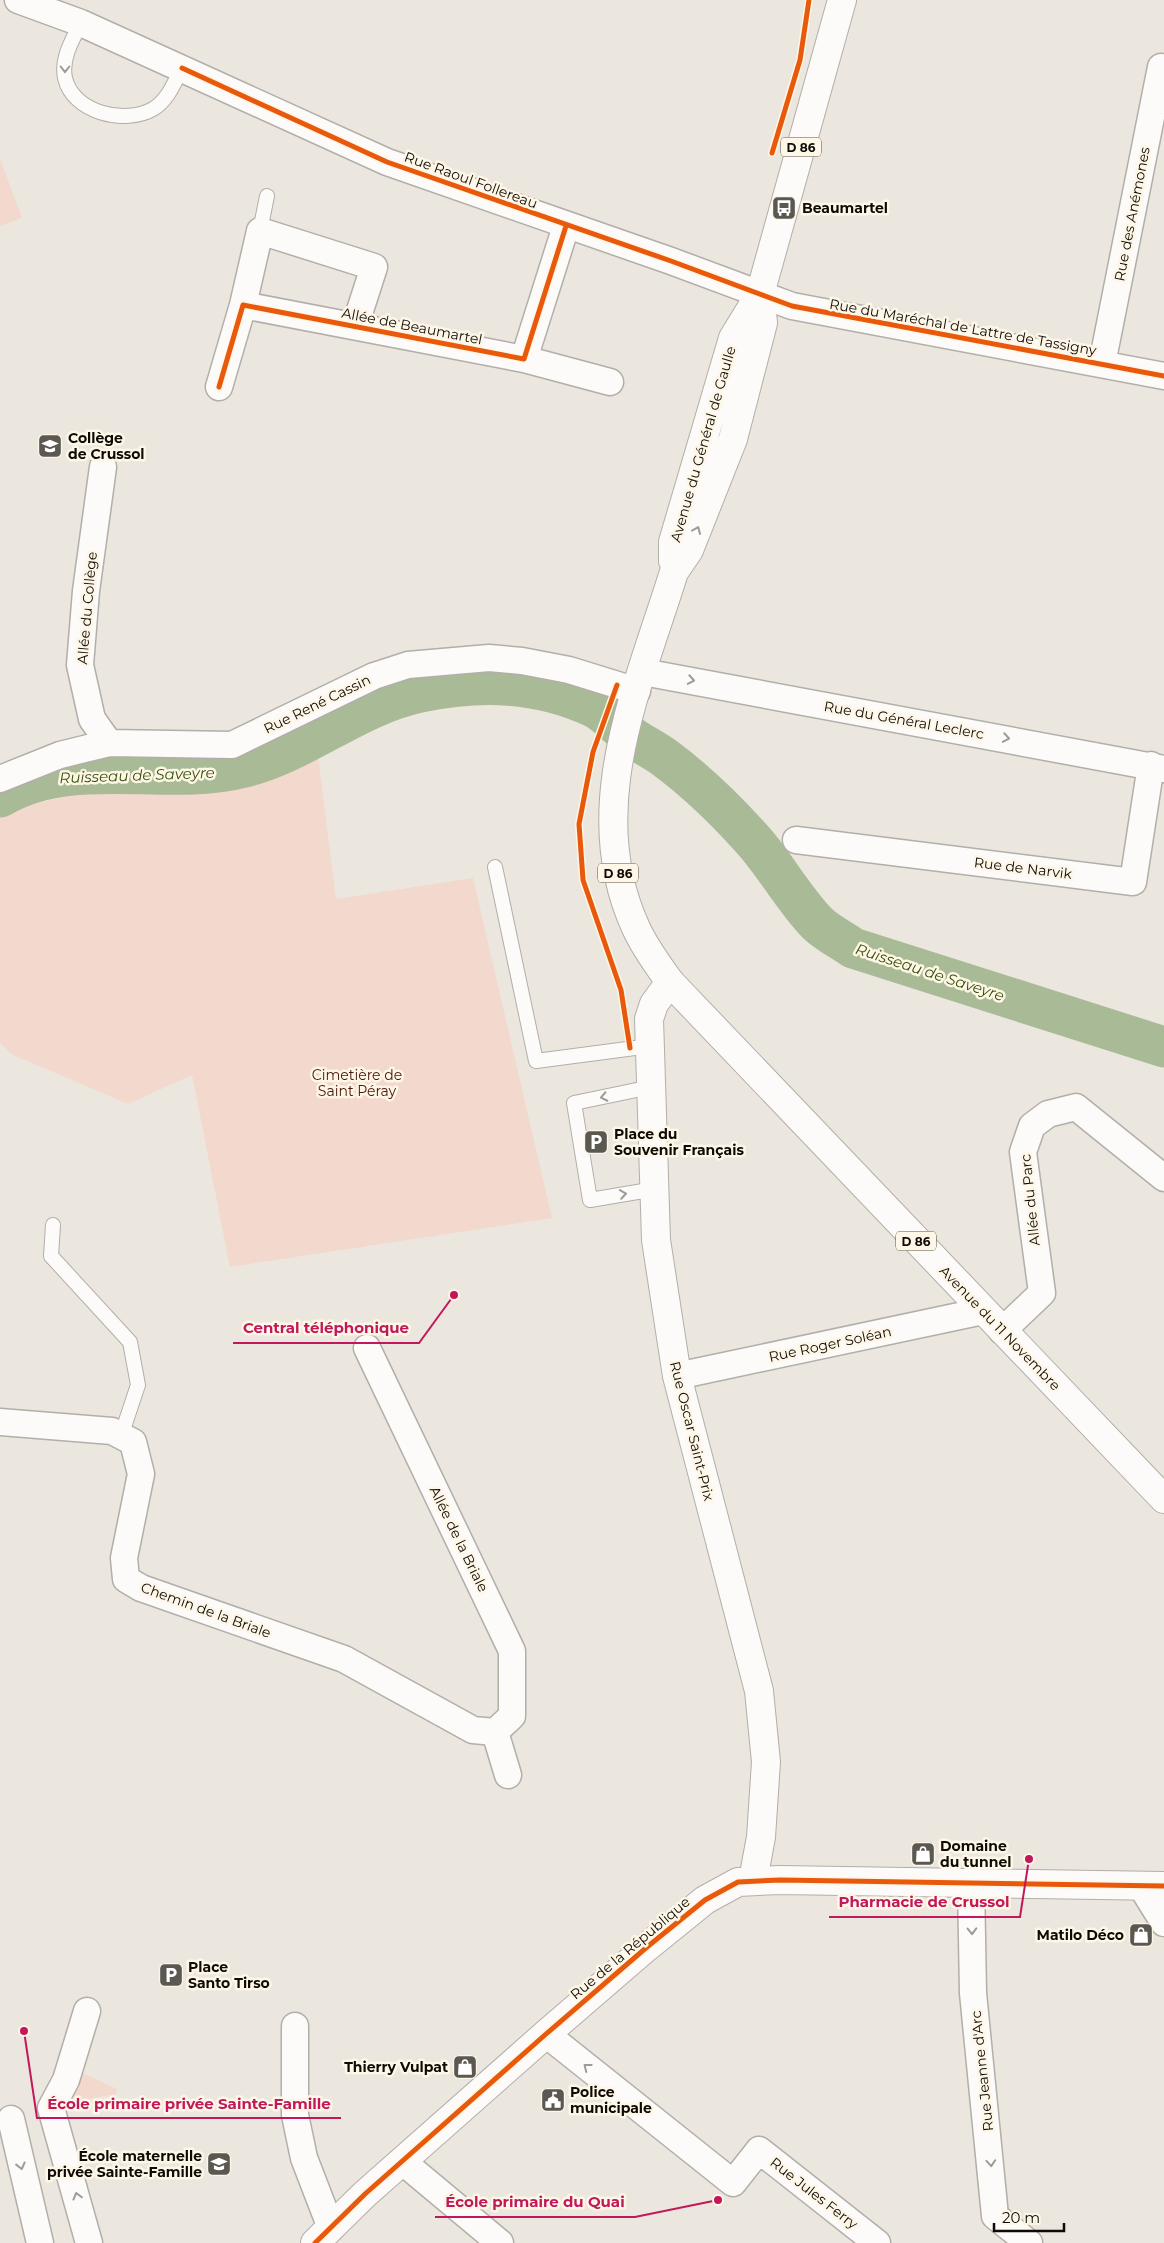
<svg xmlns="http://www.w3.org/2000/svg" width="1164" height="2243" viewBox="0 0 1164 2243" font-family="Montserrat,sans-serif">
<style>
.green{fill:#f3d8cd}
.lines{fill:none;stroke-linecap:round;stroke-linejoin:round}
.river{stroke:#a9ba96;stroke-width:41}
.lane-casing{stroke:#b2aea8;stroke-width:16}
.street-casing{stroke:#b2aea8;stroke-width:29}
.secondary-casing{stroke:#b2aea8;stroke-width:30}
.primary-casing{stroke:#b2aea8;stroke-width:30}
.lane{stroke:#fcfbfa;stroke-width:14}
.street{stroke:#fcfbfa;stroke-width:26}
.secondary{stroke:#fcfbfa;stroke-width:28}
.primary{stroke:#fcfbfa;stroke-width:28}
.cycleway-casing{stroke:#fef6e6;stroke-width:8}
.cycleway{stroke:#e8590c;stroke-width:5}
.oneway{stroke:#9d9b98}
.labels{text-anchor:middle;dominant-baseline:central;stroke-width:5;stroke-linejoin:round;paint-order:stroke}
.shield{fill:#fef6e6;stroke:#565249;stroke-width:1}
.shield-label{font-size:12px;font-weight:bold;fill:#0e0b06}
.street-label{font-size:14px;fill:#0e0b06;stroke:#fef6e6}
.poi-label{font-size:14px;font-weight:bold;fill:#0e0b06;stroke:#fef6e6;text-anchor:start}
.park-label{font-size:14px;fill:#4a1607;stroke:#fef6e6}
.water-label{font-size:15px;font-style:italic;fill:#335207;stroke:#fef6e6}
.leader{fill:none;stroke:#c2185b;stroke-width:2}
.callout-dot{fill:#c2185b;stroke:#fef6e6;stroke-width:2}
.callout-label{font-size:15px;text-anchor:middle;font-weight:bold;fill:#c2185b;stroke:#fef6e6;stroke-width:5;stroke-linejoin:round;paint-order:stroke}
</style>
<rect width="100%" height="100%" fill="#ebe7df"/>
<!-- green -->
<path class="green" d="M0,159l22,59 -22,8z
M318,755l18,144 137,-21 79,340 -322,49 -38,-192 -64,29 -115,-49 -13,-12v-229l8,-4 90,-21 123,-2z
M80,2072l37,17 -1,5 -43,8 1,-11z"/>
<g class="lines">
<!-- river -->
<path class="river" d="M0,797c75,-44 165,-9 245,-30 62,-16 112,-62 176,-75 59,-12 116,-11 172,15 13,6 23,19 35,27 11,9 25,15 37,24 31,23 60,51 86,80 24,26 41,59 66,85 10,10 25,17 36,25l311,99"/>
<defs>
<path id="lane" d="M81,23c-9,17 -20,36 -16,55 8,35 60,47 88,31 15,-9 21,-26 29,-41
M260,231l7,-35
M495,867l41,194 114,-15
M651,1087l-77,16 16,97 65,-11
M53,1225l-2,31 79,86 8,43 -17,51"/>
<path id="street" d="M18,0l63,23 306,139 284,99 121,45 372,70
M243,305l17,-74 114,36 -19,59
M524,359l86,23
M1102,364l59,-297 3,1
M219,387l24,-82 281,54 42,-133
M103,467l-17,124 -6,74 12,54 17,24
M643,672l521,97
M0,779l60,-24 49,-12 123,2 142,-69 34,-11 81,-7 33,3 47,9 68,21
M796,840l337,42 18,-117
M1002,1331l40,-38 -19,-141 9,-26 16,-12 28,-7 88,71
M367,1348l145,303v65l-17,16
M677,1376l306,-65
M0,1422l112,9 21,11 8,32 -17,84 2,21 15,9 203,71 129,71 22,2 13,43
M971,1883l2,110 22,223 34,27
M1141,1886l23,37
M295,2026v89l9,43 27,70
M546,2034l187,149 26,-33 118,93
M51,2108l38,135
M51,2108l15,-28 21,-69
M11,2119l29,124
M403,2162l97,81"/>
<path id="secondary" d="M670,982l-16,22 -5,15 7,221 21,136 82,315 7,71 -5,75 -8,43
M315,2243l50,-49 181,-160 101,-87 58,-47 33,-18 42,-2 384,6"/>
<path id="primary" d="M760,294l3,29 -30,116 -44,111 -15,22c-36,116 -93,237 -38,356 9,20 22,37 34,54l494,517
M673,561v-19l60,-204 27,-44 82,-294"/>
</defs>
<!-- lane casing -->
<use href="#lane" class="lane-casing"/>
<!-- street casing -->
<use href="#street" class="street-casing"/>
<!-- secondary casing -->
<use href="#secondary" class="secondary-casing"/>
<!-- primary casing -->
<use href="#primary" class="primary-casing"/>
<!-- lane -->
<use href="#lane" class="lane"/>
<!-- street -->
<use href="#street" class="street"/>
<!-- secondary -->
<use href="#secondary" class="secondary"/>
<!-- primary -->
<use href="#primary" class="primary"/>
<defs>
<path id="cycleway" d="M182,68l205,94 284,99 121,45 372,70
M772,153l28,-93 9,-60
M219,387l24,-82 281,54 42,-133
M617,685l-24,67 -14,72 4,56 38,110 9,58
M315,2243l50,-49 181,-160 101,-87 58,-47 33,-18 42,-2 384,6"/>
</defs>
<!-- cycleway casing -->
<use href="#cycleway" class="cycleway-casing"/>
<!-- cycleway -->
<use href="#cycleway" class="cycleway"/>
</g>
<!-- one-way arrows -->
<defs><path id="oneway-chevron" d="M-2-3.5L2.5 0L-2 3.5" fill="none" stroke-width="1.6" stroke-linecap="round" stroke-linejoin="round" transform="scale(1.25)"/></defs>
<g class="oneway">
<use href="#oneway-chevron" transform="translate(65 69) rotate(90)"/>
<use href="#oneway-chevron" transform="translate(697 530) rotate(-67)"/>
<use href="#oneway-chevron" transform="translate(691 680) rotate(10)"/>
<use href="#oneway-chevron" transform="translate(1006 738) rotate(10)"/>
<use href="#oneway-chevron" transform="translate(604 1097) rotate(168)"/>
<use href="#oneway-chevron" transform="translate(623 1194) rotate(-9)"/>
<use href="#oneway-chevron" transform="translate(972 1931) rotate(89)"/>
<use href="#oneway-chevron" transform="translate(587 2067) rotate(-142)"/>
<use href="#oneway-chevron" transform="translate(991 2163) rotate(86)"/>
<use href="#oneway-chevron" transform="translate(21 2166) rotate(76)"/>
<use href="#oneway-chevron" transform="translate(77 2196) rotate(-105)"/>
</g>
<!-- icons -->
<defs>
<symbol id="bus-square" viewBox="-11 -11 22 22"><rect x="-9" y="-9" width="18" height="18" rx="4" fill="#5b5852" stroke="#fef6e6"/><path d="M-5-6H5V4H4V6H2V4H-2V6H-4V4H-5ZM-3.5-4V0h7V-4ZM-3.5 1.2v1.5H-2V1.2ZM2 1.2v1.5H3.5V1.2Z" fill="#fff"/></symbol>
<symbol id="school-square" viewBox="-11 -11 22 22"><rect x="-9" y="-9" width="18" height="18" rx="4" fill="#5b5852" stroke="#fef6e6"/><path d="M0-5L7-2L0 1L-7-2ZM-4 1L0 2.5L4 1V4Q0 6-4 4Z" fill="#fff"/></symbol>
<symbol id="parking-square" viewBox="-11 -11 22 22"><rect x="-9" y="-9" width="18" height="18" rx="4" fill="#5b5852" stroke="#fef6e6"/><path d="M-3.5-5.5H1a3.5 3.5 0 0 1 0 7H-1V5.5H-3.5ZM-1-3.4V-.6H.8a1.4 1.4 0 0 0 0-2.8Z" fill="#fff"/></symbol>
<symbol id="shop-square" viewBox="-11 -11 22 22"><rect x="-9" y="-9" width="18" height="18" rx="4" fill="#5b5852" stroke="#fef6e6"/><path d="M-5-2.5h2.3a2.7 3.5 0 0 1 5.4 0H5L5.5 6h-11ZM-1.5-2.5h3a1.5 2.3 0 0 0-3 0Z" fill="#fff"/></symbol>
<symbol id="civic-square" viewBox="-11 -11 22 22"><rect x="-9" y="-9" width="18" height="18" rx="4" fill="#5b5852" stroke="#fef6e6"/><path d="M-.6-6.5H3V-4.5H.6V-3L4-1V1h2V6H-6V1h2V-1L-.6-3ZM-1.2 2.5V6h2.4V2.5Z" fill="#fff"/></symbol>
</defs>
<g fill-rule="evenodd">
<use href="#bus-square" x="770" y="194" width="28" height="28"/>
<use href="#school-square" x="36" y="432" width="28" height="28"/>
<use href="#parking-square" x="582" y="1128" width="28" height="28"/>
<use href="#shop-square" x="909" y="1840" width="28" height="28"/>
<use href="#shop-square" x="1127" y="1921" width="28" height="28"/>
<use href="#parking-square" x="157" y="1961" width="28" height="28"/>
<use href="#shop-square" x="451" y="2053" width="28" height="28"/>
<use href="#civic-square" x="539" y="2086" width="28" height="28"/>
<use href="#school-square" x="205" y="2150" width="28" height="28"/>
</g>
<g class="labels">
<!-- shield labels -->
<g class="shield">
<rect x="781" y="137.5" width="40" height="19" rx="4"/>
<rect x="598" y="863.5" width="40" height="19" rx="4"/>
<rect x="896" y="1231.5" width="40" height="19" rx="4"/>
</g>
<g class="shield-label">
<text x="801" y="147">D 86</text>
<text x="618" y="873">D 86</text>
<text x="916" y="1241">D 86</text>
</g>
<!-- street labels -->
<g class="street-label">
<text transform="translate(471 180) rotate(20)">Rue Raoul Follereau</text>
<text transform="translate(1132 214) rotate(-79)">Rue des Anémones</text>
<text transform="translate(412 326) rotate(11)">Allée de Beaumartel</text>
<text transform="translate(963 327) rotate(10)">Rue du Maréchal de Lattre de Tassigny</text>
<text transform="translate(703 444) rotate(-74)">Avenue du Général de Gaulle</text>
<text transform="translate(87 608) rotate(-85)">Allée du Collège</text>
<text transform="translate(317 704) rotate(-26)">Rue René Cassin</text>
<text transform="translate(904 720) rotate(10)">Rue du Général Leclerc</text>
<text transform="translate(1023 868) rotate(7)">Rue de Narvik</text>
<text transform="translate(1030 1200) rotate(-96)">Allée du Parc</text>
<text transform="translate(1000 1328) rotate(46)">Avenue du 11 Novembre</text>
<text transform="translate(830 1344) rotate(-12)">Rue Roger Soléan</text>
<text transform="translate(692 1431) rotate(76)">Rue Oscar Saint-Prix</text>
<text transform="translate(459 1539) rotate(64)">Allée de la Briale</text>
<text transform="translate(206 1610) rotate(20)">Chemin de la Briale</text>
<text transform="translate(630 1948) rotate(-40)">Rue de la République</text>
<text transform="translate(982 2071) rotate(-96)">Rue Jeanne d'Arc</text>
<text transform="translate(814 2193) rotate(38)">Rue Jules Ferry</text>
</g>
<!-- poi labels -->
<g class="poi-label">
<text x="802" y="208">Beaumartel</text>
<text x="68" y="438">Collège<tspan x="68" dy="16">de Crussol</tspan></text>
<text x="614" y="1134">Place du<tspan x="614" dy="16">Souvenir Français</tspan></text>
<text x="940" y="1846">Domaine<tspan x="940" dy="16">du tunnel</tspan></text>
<text x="1124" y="1935" text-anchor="end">Matilo Déco</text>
<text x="188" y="1967">Place<tspan x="188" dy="16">Santo Tirso</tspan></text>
<text x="448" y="2067" text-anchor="end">Thierry Vulpat</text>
<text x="570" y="2092">Police<tspan x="570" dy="16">municipale</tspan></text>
<text x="202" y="2156" text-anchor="end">École maternelle<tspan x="202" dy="16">privée Sainte-Famille</tspan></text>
</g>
<!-- park labels -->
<g class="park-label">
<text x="357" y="1075">Cimetière de<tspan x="357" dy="16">Saint Péray</tspan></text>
</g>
<!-- water labels -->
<g class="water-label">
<text transform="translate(137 775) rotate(-2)">Ruisseau de Saveyre</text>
<text transform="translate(930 972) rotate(18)">Ruisseau de Saveyre</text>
</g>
</g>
<!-- callouts -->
<path class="leader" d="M454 1295L419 1343H233M1029 1859L1020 1917H829M24 2031L37 2118H341M718 2200L635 2217H435"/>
<g class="callout-dot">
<circle cx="454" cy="1295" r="5"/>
<circle cx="1029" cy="1859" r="5"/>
<circle cx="24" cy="2031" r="5"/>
<circle cx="718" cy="2200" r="5"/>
</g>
<g class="callout-label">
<text x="326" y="1333">Central téléphonique</text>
<text x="924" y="1907">Pharmacie de Crussol</text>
<text x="189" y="2109">École primaire privée Sainte-Famille</text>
<text x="535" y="2207">École primaire du Quai</text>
</g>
<!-- scale -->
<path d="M994 2223v8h70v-8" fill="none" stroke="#0e0b06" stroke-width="2.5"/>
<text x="1002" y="2223" font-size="15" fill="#0e0b06" stroke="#fef6e6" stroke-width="4" paint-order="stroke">20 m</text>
</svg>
